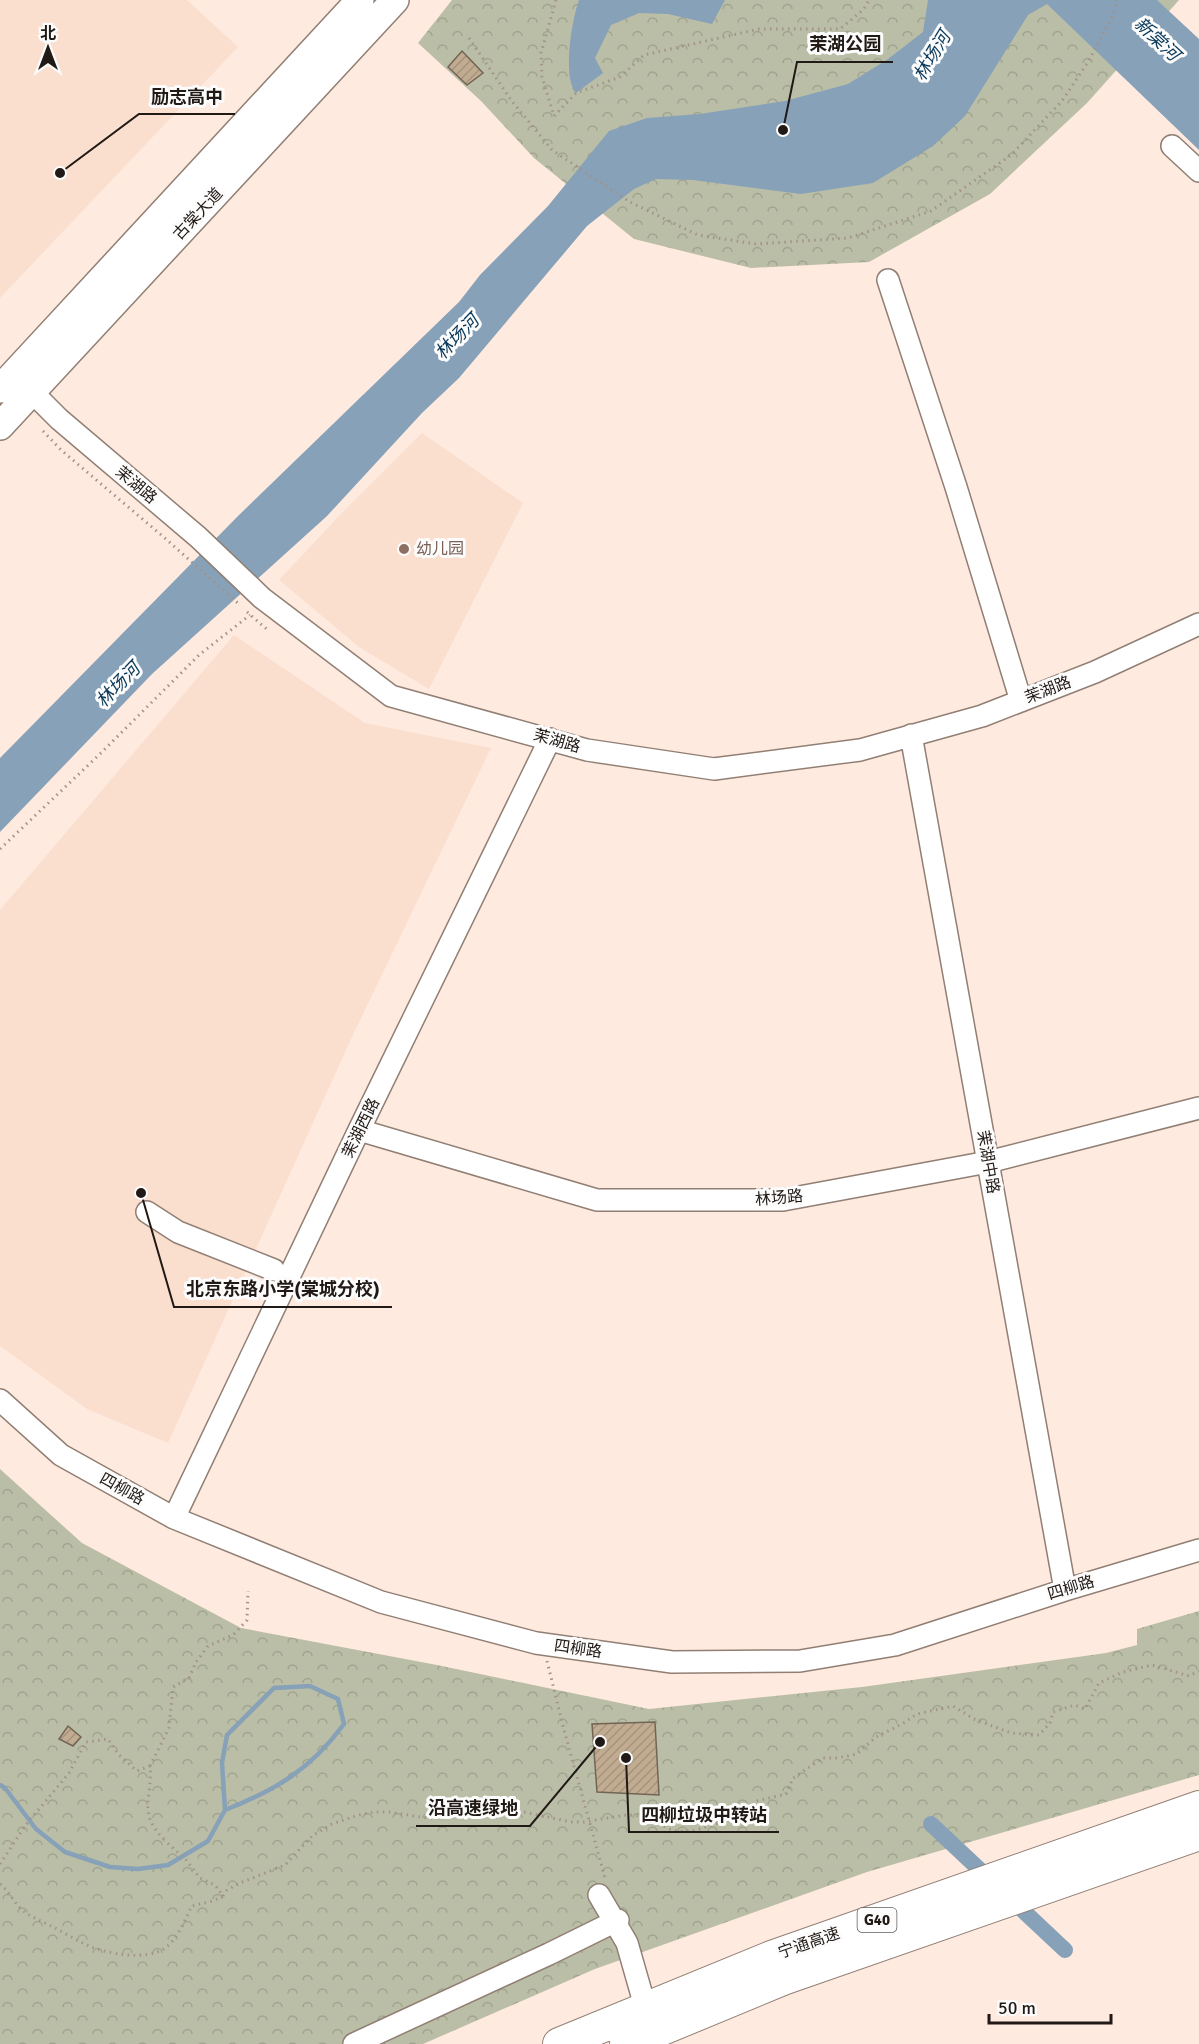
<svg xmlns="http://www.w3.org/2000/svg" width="1199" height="2044" viewBox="0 0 1199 2044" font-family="Signika,'Noto Sans SC',sans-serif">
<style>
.built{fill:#fadece}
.park{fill:url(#park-crowns)}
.water{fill:#86a1b8}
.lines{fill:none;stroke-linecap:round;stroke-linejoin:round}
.stream{stroke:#86a1b8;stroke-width:4.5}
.canal{stroke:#86a1b8;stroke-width:16}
.building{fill:url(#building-hatch);stroke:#716556;stroke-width:1.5}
.minor-casing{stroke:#917f74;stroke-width:24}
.major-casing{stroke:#917f74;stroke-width:30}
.highway-casing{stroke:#917f74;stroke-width:34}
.path{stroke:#a1928a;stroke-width:3;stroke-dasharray:1.5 4.5;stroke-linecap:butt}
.minor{stroke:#fff;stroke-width:21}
.major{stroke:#fff;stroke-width:27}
.highway{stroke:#fff;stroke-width:32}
.education-dot{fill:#8d6e63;stroke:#fcfcfc;stroke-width:2}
.labels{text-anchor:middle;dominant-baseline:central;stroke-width:6;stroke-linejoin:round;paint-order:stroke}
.shield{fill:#fcfcfc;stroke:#625d5a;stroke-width:1.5}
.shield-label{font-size:15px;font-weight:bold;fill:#201915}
.street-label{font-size:16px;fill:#201915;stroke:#fcfcfc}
.education-label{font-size:16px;fill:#785e54;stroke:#fcfcfc;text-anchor:start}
.water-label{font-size:18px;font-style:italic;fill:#093858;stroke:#fcfcfc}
.leader{fill:none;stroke:#201915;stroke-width:2}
.callout-dot{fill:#201915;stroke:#fcfcfc;stroke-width:2}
.callout-label{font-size:18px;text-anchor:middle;font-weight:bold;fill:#201915;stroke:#fcfcfc;stroke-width:6;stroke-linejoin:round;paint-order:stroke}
</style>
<defs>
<pattern id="park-crowns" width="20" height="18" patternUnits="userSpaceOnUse" patternTransform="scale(1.5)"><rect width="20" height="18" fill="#bbbea6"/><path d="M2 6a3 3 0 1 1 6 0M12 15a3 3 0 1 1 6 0" fill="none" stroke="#a0a38e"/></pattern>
<pattern id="building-hatch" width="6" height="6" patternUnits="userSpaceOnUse" patternTransform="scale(1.5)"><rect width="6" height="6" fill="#c2ac91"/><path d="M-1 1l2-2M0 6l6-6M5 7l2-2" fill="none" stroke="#a6937c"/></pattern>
</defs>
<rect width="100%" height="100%" fill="#ffeadf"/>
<!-- built -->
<path class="built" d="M0,0h187l51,47 -238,251z
M422,433l101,70 -94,186 -70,-42 -80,-67 59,-63z
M234,635l131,88 126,25 -140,291 -183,404 -81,-34 -87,-63v-436z"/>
<!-- park -->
<path class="park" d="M452,0h727l-92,103 -97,91 -121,68 -118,6 -117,-29 -100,-81 -53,-57 -63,-58z
M0,1469l82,74 159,85 196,37 212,44 213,-22 244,-34 31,-8v-16l62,-18v164l-332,97 -272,97 -172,75h-423z"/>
<!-- water -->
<path class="water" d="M579,0h146l-13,24 -44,-10 -29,-1 -28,12 -16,33 8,15 -27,20c-14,-15 -4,-74 3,-93z
M928,0h229l42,39v111l-152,-146 -19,11 -63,101 -32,30 -60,37 -72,11 -108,-14 -37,-1 -22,10 -47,37 -128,152 -37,35 -95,103 -175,158 -152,158v-74l238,-242 221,-214 21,-27 68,-69 61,-75 38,-13 53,-4 85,-13 63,-17 40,-25 35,-27z"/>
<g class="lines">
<!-- stream -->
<path class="stream" d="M0,1785l5,3 31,41 29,23 45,15 28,2 30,-4 40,-24 17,-31 -3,-47 5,-28 47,-47 36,-2 28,13 6,25c-33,45 -68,66 -119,86"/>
<!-- canal -->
<path class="canal" d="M931,1824l134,126"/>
</g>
<!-- building -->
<path class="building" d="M462,51l21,22 -16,12 -19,-18z
M655,1722l4,73 -62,-3 -5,-68z
M68,1726l13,11 -8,9 -14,-7z"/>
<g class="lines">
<defs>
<path id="minor" d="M1172,146l27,25
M888,280l68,207 65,214
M21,381l38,38 139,118 64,61 129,98 196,54 127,19 146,-19 122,-34 113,-44 104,-48
M911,735l154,855
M359,1130l238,70h186l205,-38 211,-54
M147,1212l31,20 96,38
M0,1400l61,55 113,63 207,84 155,41 136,19 128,-1 95,-16 170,-55 134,-40
M174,1518l185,-388 191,-391
M599,1895l28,48 22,77
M354,2044l195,-90 69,-34"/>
<path id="major" d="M0,389l360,-389
M0,426l395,-426"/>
<path id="highway" d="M559,2044l215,-88 425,-149
M626,2044l157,-65 416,-145"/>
</defs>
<!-- minor casing -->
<use href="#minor" class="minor-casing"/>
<!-- major casing -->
<use href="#major" class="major-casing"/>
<!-- highway casing -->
<use href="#highway" class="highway-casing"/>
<!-- path -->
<path class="path" d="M556,0l-15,53 1,24 12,39 22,-23 44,-16 24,-22 115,-26h81l24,-20 5,-9
M469,38l42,62 41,50 78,52 68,33 58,9 92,-6 83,-27 80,-56 51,-54 26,-39 26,-49 3,-13
M43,431l18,19 105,89 74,66
M247,612l22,19
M0,849l102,-97 97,-97 51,-40
M547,1661l17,69 41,148
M150,1766l19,-38 4,-41 16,-9 7,-16 12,-16 25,-11 14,-15 1,-29
M0,1864l25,-38 44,-53 17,-31 22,-3 10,15 19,17 13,-5c3,33 -14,47 16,75
M0,1884c9,7 13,17 21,25 8,7 18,11 28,16 13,6 26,15 40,21 19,8 58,15 76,2 13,-9 20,-29 27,-42l21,-5 10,-5 -8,-11 -15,-7 -14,-18 -22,-20
M223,1896l4,-6 13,-7 45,-18 27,-29 20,-12 23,-8 18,-4h16l38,6h21l28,-10 24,-1 71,15h13l42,-7 18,1 25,13 8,2h16l48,-15 16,-15 29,-7 7,-16 30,-20h14l20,-4 19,-17 26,-13 15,-10 36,-8 21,13 37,14 28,2 11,-12 3,-11 22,-7 10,4 14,-26 24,-11 29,-7 37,11 10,-5"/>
<!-- minor -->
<use href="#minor" class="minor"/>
<!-- major -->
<use href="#major" class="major"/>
<!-- highway -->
<use href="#highway" class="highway"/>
</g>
<!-- markers -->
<circle class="education-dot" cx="404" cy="549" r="6"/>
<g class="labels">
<!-- shield labels -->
<rect class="shield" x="857.5" y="1908" width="39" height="24" rx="4.5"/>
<g class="shield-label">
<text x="877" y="1920">G40</text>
</g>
<!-- street labels -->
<g class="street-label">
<text transform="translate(198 214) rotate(-47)">古棠大道</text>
<text transform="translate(136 485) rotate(40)">茉湖路</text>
<text transform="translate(1048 690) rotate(-21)">茉湖路</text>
<text transform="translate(557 741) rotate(16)">茉湖路</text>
<text transform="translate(361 1128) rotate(-64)">茉湖西路</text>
<text transform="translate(988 1162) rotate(80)">茉湖中路</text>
<text transform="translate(779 1198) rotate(-5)">林场路</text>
<text transform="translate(122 1489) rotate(29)">四柳路</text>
<text transform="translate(1071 1588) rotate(-17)">四柳路</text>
<text transform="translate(578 1649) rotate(8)">四柳路</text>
<text transform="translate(809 1943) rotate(-19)">宁通高速</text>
</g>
<!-- education labels -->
<g class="education-label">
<text x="416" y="549">幼儿园</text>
</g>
<!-- water labels -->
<g class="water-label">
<text transform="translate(1157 39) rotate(43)">新棠河</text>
<text transform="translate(932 56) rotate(-59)">林场河</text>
<text transform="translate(457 337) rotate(-46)">林场河</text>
<text transform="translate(118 685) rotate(-46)">林场河</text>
</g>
</g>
<!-- callouts -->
<path class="leader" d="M783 130L797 62H893M60 173L139 114H235M141 1193L174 1307H392M600 1742L530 1826H416M626 1758L629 1832H779"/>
<g class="callout-dot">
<circle cx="783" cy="130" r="6"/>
<circle cx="60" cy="173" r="6"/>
<circle cx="141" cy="1193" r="6"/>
<circle cx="600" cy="1742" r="6"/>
<circle cx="626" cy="1758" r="6"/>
</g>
<g class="callout-label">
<text x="845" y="50">茉湖公园</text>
<text x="187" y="103">励志高中</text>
<text x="283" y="1295">北京东路小学(棠城分校)</text>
<text x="473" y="1814">沿高速绿地</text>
<text x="704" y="1821">四柳垃圾中转站</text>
</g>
<!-- north arrow -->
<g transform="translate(48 48)" stroke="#fcfcfc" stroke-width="4.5" paint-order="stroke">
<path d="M0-4.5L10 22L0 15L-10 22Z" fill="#201915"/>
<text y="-9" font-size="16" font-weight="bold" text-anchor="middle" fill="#201915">北</text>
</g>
<!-- scale -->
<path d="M989 2014v9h122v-9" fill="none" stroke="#201915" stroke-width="3"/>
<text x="998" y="2014" font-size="18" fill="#201915" stroke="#fcfcfc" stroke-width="4.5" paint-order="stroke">50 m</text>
</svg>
